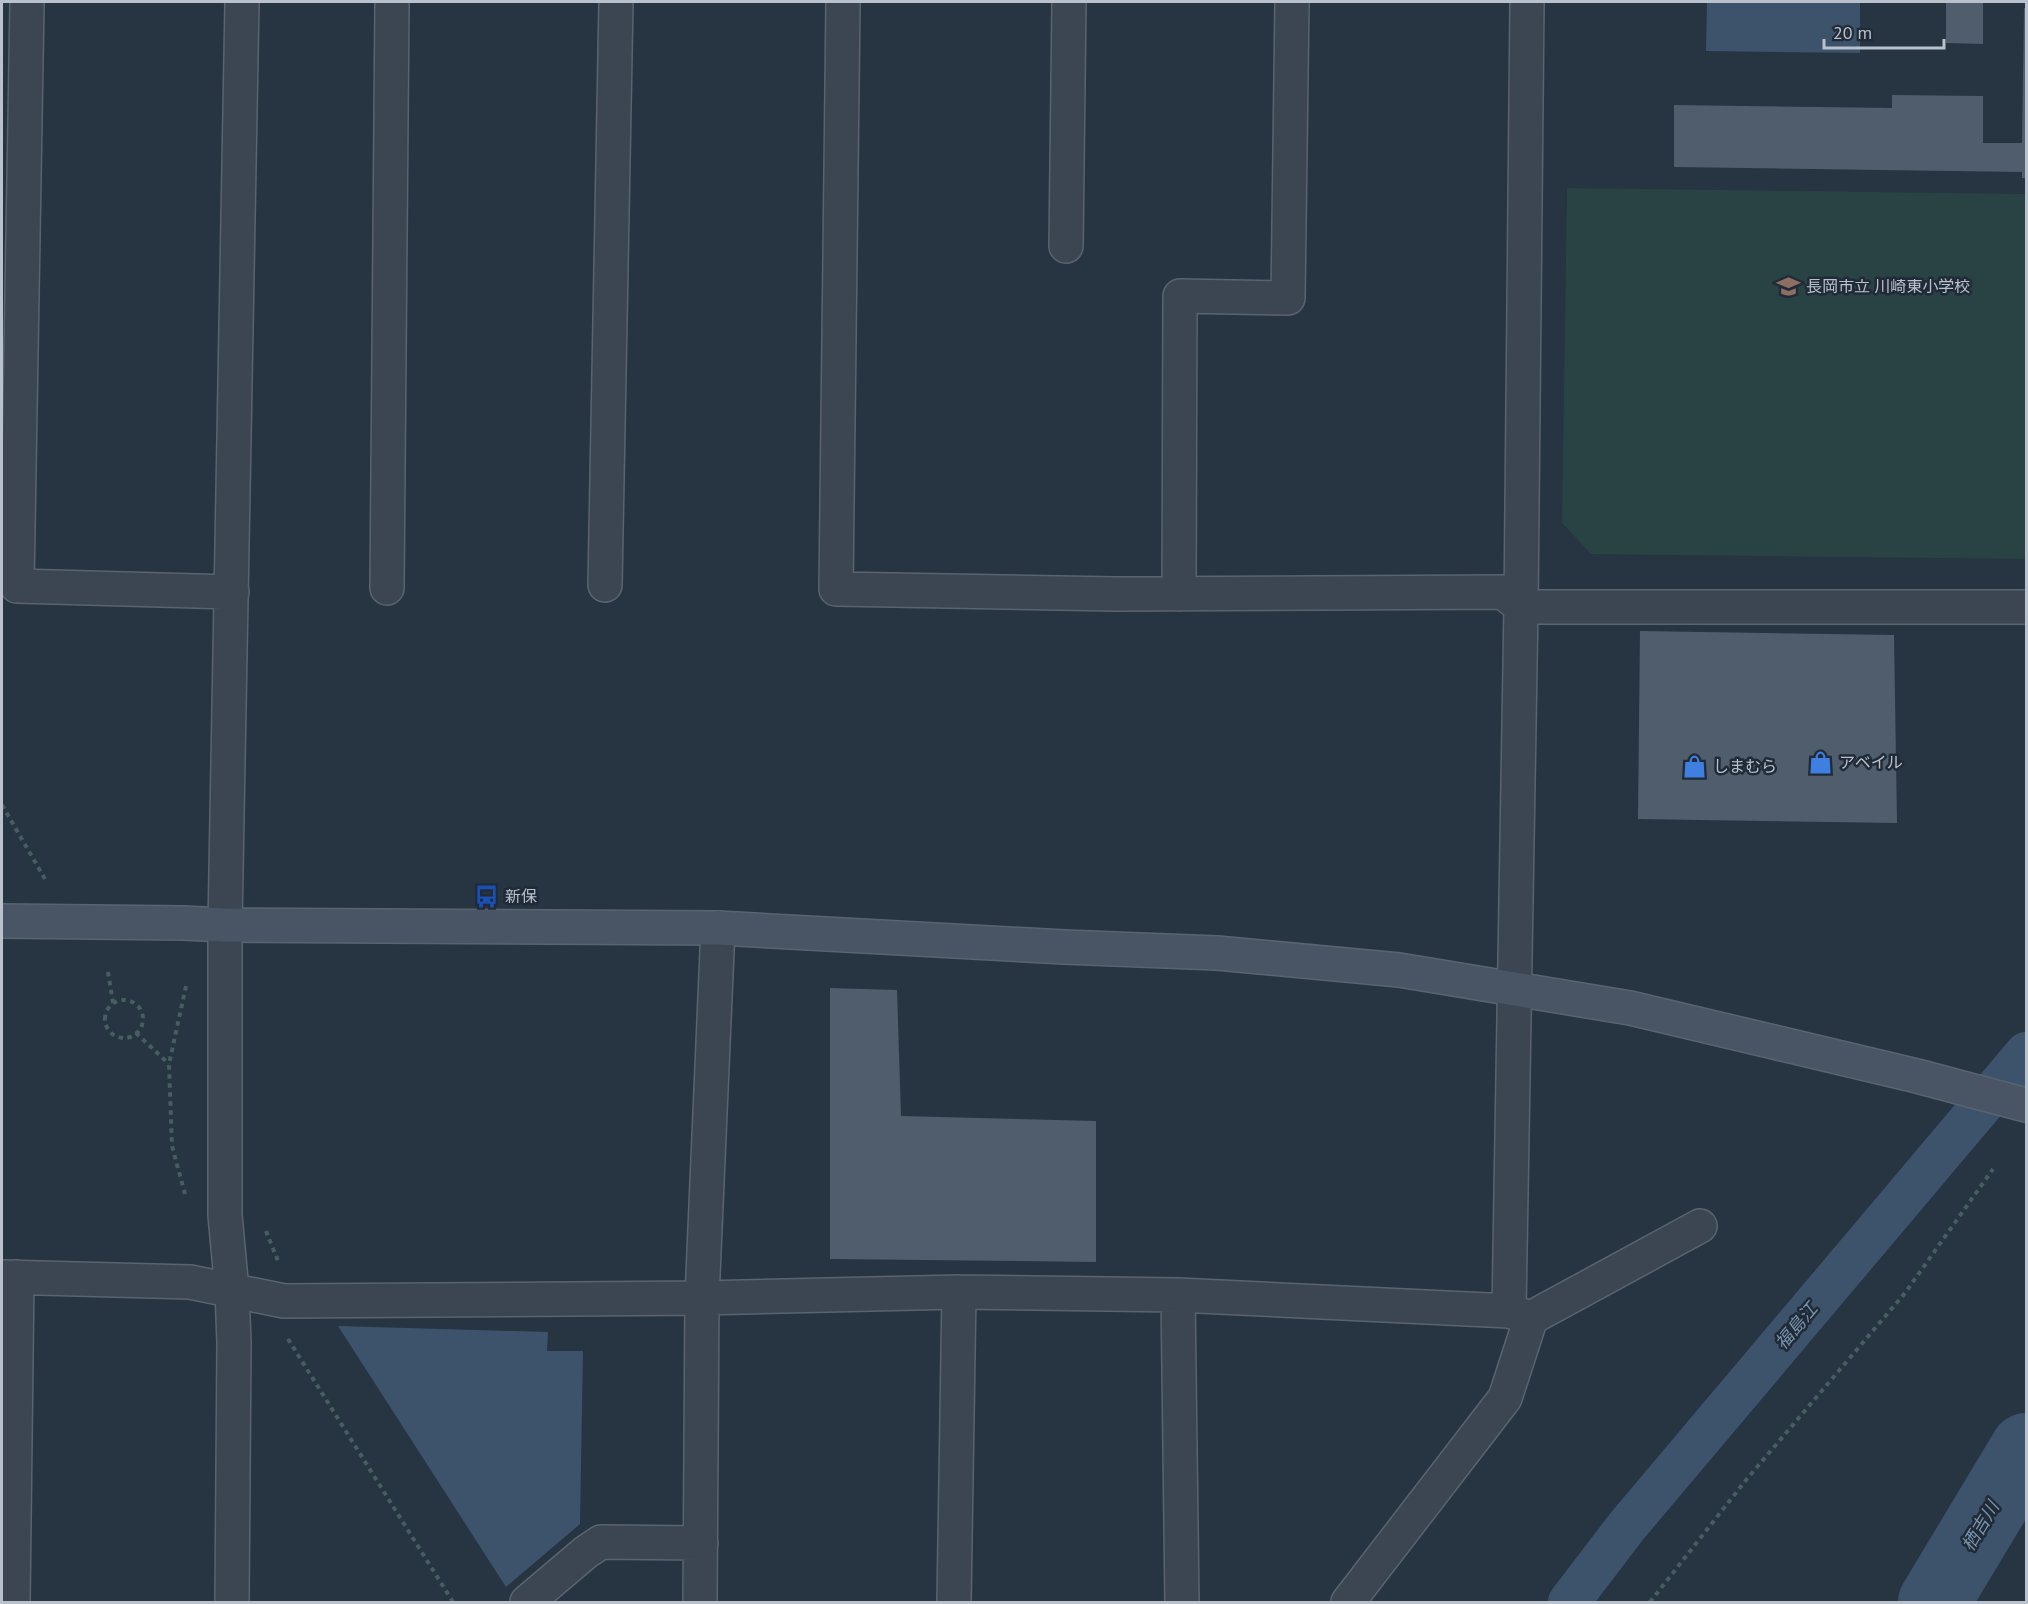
<svg xmlns="http://www.w3.org/2000/svg" width="2028" height="1604" viewBox="0 0 2028 1604" font-family="'PT Sans','Noto Sans JP',sans-serif">
<style>
.green{fill:#294243}
.water{fill:#3d536b}
.lines{fill:none;stroke-linecap:round;stroke-linejoin:round}
.canal{stroke:#3d536b;stroke-width:42}
.river{stroke:#3d536b;stroke-width:72}
.building{fill:#505d6d}
.street-casing{stroke:#59646f;stroke-width:36}
.secondary-casing{stroke:#59646f;stroke-width:36}
.path{stroke:#475e60;stroke-width:4;stroke-dasharray:4.5 4.5;stroke-linecap:butt}
.street{stroke:#3b4652;stroke-width:33}
.secondary{stroke:#495565;stroke-width:33}
.labels{text-anchor:middle;dominant-baseline:central;stroke-width:5;stroke-linejoin:round;paint-order:stroke}
.poi-label{font-size:16px;fill:#b8c1cc;stroke:#202b37;text-anchor:start}
.water-label{font-size:18px;font-style:italic;fill:#7993ae;stroke:#202b37}
</style>
<rect width="100%" height="100%" fill="#273442"/>
<!-- green -->
<path class="green" d="M1567,188l459,6v365l-435,-5 -29,-31z"/>
<!-- water -->
<path class="water" d="M1707,2h153v51l-154,-2z
M338,1326l210,6 -1,19h36l-3,173 -74,63z"/>
<g class="lines">
<!-- canal -->
<path class="canal" d="M1569,1602l58,-76 399,-473"/>
<!-- river -->
<path class="river" d="M1934,1602l92,-153"/>
</g>
<!-- building -->
<path class="building" d="M1946,2h37v42l-37,-1z
M2024,8h2v170h-4v-6l-348,-5v-62l218,3v-13l91,1v47h39z
M1640,631l254,4 3,188 -259,-4z
M830,988l67,2 4,126 195,5v141l-266,-3z"/>
<g class="lines">
<defs>
<path id="street" d="M27,2l-10,584 215,6
M843,2l-7,587 279,5 388,-2 18,15h505
M1066,246l3,-244
M605,585l11,-583
M387,588l5,-586
M1179,594l1,-298 108,2 4,-296
M2,1277l188,5 94,19 418,-3 257,-6 219,3 331,16 22,7 -26,80 -157,204
M1178,1295l4,307
M1509,1311l12,-704 6,-605
M1531,1318l169,-92
M13,1602l4,-325
M232,1602l2,-259 -2,-52 -7,-76v-290l17,-923
M527,1602l59,-50 15,-10 100,1
M700,1602l2,-304 16,-370
M954,1602l5,-310"/>
<path id="secondary" d="M2,921l181,2 42,2 493,3 346,19 153,6 182,17 231,38 287,68 109,29"/>
</defs>
<!-- street casing -->
<use href="#street" class="street-casing"/>
<!-- secondary casing -->
<use href="#secondary" class="secondary-casing"/>
<!-- path -->
<path class="path" d="M2,805l43,74
M108,972l5,31
M105 1019a19 19 0 1 1 38 0a19 19 0 1 1-38 0Z
M136,1033l33,31
M185,1194l-13,-48 -3,-82 17,-78
M266,1231l12,30
M288,1339l165,263
M1650,1602l96,-122 159,-187 88,-124"/>
<!-- street -->
<use href="#street" class="street"/>
<!-- secondary -->
<use href="#secondary" class="secondary"/>
</g>
<!-- icons -->
<defs>
<symbol id="school-bare" viewBox="-9 -9 18 18"><path d="M0-5L7-2L0 1L-7-2ZM-4 1L0 2.5L4 1V4Q0 6-4 4Z" fill="#8d6e63" stroke="#202b37" stroke-width="2.5" paint-order="stroke"/></symbol>
<symbol id="shop-bare" viewBox="-9 -9 18 18"><path d="M-5-2.5h2.3a2.7 3.5 0 0 1 5.4 0H5L5.5 6h-11ZM-1.5-2.5h3a1.5 2.3 0 0 0-3 0Z" fill="#3f7fe0" stroke="#202b37" stroke-width="2.5" paint-order="stroke"/></symbol>
<symbol id="bus-bare" viewBox="-9 -9 18 18"><path d="M-5-6H5V4H4V6H2V4H-2V6H-4V4H-5ZM-3.5-4V0h7V-4ZM-3.5 1.2v1.5H-2V1.2ZM2 1.2v1.5H3.5V1.2Z" fill="#1a4fb4" stroke="#202b37" stroke-width="2.5" paint-order="stroke"/></symbol>
</defs>
<g fill-rule="evenodd">
<use href="#school-bare" x="1772" y="270" width="33" height="33"/>
<use href="#shop-bare" x="1804" y="746" width="33" height="33"/>
<use href="#shop-bare" x="1678" y="750" width="33" height="33"/>
<use href="#bus-bare" x="470" y="880" width="33" height="33"/>
</g>
<g class="labels">
<!-- poi labels -->
<g class="poi-label">
<text x="1806" y="286">長岡市立 川崎東小学校</text>
<text x="1839" y="762">アベイル</text>
<text x="1713" y="766">しまむら</text>
<text x="505" y="896">新保</text>
</g>
<!-- water labels -->
<g class="water-label">
<text transform="translate(1796 1326) rotate(-50)">福島江</text>
<text transform="translate(1980 1526) rotate(-59)">栖吉川</text>
</g>
</g>
<!-- border -->
<rect width="2028" height="1604" fill="none" stroke="#b8c1cc" stroke-width="6"/>
<!-- scale -->
<path d="M1824 39v9h120v-9" fill="none" stroke="#b8c1cc" stroke-width="3"/>
<text x="1833" y="39" font-size="18" fill="#b8c1cc" stroke="#202b37" stroke-width="4.5" paint-order="stroke">20 m</text>
</svg>
